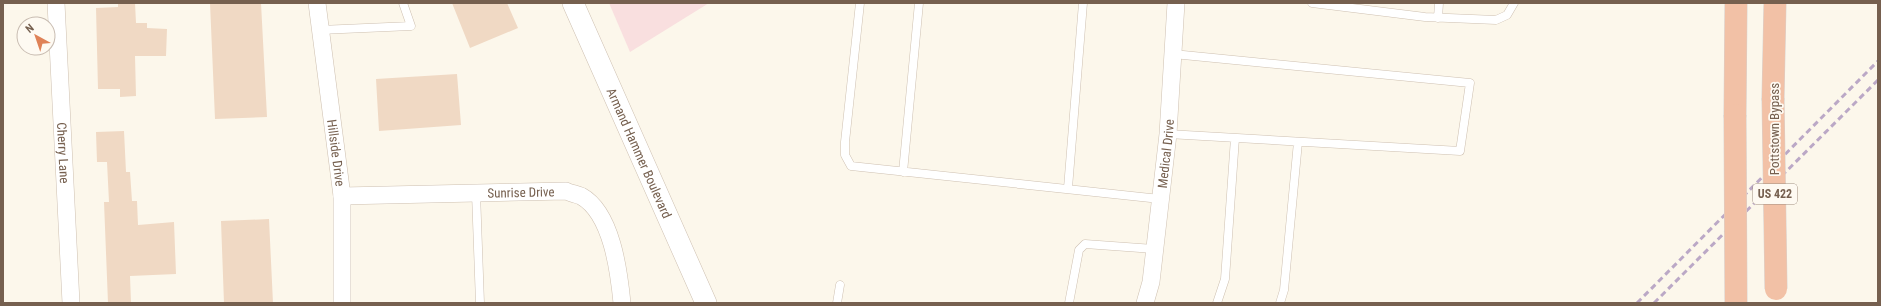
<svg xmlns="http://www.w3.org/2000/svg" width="1881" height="306" viewBox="0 0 1881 306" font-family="'Roboto Condensed',sans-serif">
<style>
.medical{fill:#f9dfdf}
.building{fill:#f0d9c4}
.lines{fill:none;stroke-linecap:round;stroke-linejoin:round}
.service-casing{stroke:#cec0b1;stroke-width:9}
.minor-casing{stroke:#cec0b1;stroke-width:18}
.tertiary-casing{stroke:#cec0b1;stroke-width:22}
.motorway-casing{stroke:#d9d2ce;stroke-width:23}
.service{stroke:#fff;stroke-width:8}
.minor{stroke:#fff;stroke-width:17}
.tertiary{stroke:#fff;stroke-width:21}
.motorway{stroke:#f2c1a6;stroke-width:22}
.rail{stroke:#bba8c6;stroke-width:3;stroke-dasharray:6 4;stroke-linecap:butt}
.motorway-bridge-casing{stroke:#d9d2ce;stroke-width:23;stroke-linecap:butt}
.motorway-bridge{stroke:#f2c1a6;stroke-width:22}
.labels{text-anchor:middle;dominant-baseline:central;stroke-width:3.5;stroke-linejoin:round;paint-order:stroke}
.shield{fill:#fefaf2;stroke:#9f8e80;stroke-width:1}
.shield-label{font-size:12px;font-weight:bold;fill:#76604f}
.street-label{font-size:13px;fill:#76604f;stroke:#fefaf2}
</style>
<rect width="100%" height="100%" fill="#fcf7eb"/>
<!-- medical -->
<path class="medical" d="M609,3h100l-79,49z"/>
<!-- building -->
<path class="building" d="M118,3h17l1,20h11v5l20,1 -1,27h-31l1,40 -16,1v-8h-22l-2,-81 22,-1z
M210,3h51l6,114 -52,2z
M452,3h55l11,25 -48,20z
M457,74l4,51 -82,6 -3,-52z
M124,131l2,41h4l2,29h5l1,24 36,-3 2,52 -46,2 1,27h-23l-4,-101h5l-2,-40h-10l-1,-30z
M269,219l4,84h-49l-3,-82z"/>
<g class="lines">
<defs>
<path id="service" d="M860,3l-15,139v13l6,11 309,33
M1312,3l113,14 71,3 11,-5 7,-12
M1438,18l1,-15
M320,30l91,-4 -8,-23
M1168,134l292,17 10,-68 -297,-29
M903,172l16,-169
M1068,188l15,-185
M476,193l4,110
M837,303l3,-18
M1069,303l10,-53 6,-6 69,5
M1217,303l8,-24 10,-141
M1280,303l4,-13 14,-148"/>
<g id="minor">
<path id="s1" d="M56,3l15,300"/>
<path id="s2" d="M317,3l25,193v107"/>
<path id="s3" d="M342,196l224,-5c4,2 10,3 15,5 31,17 38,76 41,107"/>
<path id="s4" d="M1145,303l6,-21 17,-148 8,-131"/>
</g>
<g id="tertiary">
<path id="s5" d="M573,3l133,300"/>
</g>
<path id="motorway" d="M1773,98l2,-95
M1735,115l1,-112"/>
</defs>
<!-- service casing -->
<use href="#service" class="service-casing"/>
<!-- minor casing -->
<use href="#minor" class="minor-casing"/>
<!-- tertiary casing -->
<use href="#tertiary" class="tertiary-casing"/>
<!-- motorway casing -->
<use href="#motorway" class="motorway-casing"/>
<!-- service -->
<use href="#service" class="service"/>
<!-- minor -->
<use href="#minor" class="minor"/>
<!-- tertiary -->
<use href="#tertiary" class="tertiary"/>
<!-- motorway -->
<use href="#motorway" class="motorway"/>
<!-- rail -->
<path class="rail" d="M1637,303l241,-242
M1654,303l224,-223"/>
<defs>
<path id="motorway-bridge" d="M1773,98l3,191
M1735,115l1,188"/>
</defs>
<!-- motorway-bridge casing -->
<use href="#motorway-bridge" class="motorway-bridge-casing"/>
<!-- motorway-bridge -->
<use href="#motorway-bridge" class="motorway-bridge"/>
</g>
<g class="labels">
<!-- shield labels -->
<rect class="shield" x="1753" y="184" width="44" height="20" rx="3"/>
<g class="shield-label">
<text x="1775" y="194">US 422</text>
</g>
<!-- street labels -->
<g class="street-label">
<text transform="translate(1774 129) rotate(-90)">Pottstown Bypass</text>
<text stroke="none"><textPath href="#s1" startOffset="150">Cherry Lane</textPath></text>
<text stroke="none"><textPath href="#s2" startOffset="151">Hillside Drive</textPath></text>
<text stroke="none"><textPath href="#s5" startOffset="164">Armand Hammer Boulevard</textPath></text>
<text stroke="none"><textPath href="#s4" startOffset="151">Medical Drive</textPath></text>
<text stroke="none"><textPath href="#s3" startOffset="179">Sunrise Drive</textPath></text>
</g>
</g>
<!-- border -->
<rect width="1881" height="306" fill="none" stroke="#76604f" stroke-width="8"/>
<!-- north arrow -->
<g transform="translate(36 36) rotate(320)"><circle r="19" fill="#fefaf2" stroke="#c8bcb1"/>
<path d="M0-3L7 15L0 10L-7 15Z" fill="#df8257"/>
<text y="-6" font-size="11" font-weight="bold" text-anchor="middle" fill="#76604f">N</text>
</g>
</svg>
